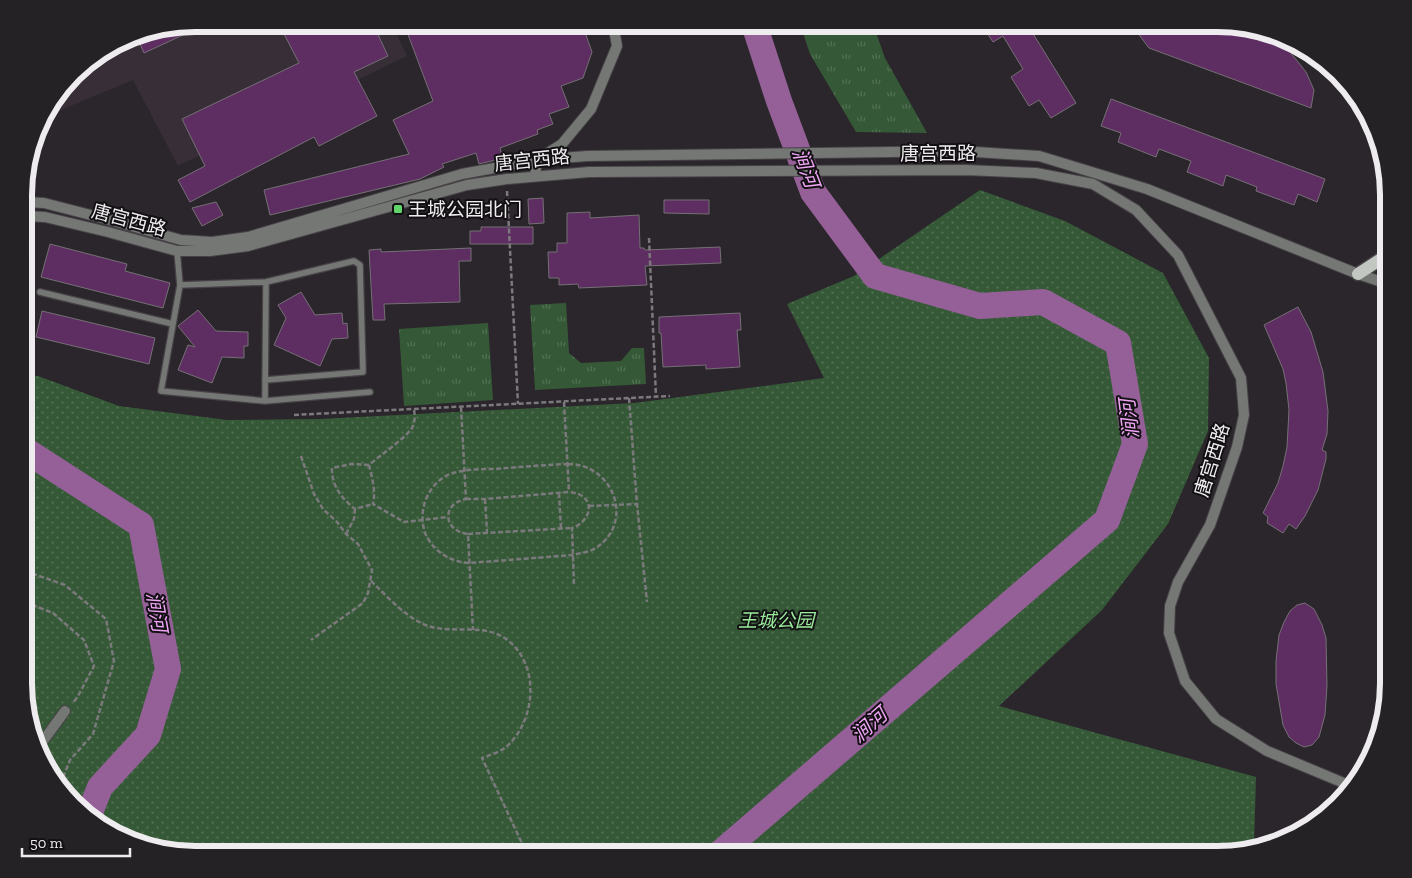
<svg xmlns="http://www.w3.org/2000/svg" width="1412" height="878" viewBox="0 0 1412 878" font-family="'Zilla Slab','Noto Sans SC',serif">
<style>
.built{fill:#372e37}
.grass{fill:url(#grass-tufts)}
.park{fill:url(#park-dots)}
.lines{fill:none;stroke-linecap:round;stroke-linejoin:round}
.river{stroke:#956098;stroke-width:26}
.building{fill:#5e2d62;stroke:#757075}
.lane-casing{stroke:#464246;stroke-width:8}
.street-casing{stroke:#464246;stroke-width:12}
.primary-casing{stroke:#464246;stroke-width:15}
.path{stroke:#7c797d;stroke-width:2.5;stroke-dasharray:5 2.5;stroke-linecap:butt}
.lane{stroke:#747774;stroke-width:5.5}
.street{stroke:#747774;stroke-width:10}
.primary{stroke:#c2c7c2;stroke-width:12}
.poi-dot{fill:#61d46a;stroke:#121012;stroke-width:2}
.labels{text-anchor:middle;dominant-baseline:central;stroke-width:4;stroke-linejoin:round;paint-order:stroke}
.street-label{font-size:19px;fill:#efecef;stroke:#121012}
.poi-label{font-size:19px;fill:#efecef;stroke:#121012;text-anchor:start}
.park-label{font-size:19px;font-style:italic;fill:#99eb9c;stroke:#121012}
.water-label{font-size:20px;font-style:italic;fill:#efa5f4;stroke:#121012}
.rim{fill:none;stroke:#efecef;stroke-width:6}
</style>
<defs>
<pattern id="grass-tufts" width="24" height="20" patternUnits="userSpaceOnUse" patternTransform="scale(1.25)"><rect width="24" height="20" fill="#355937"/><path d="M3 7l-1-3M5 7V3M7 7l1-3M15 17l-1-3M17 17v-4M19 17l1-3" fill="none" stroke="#537154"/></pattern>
<pattern id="park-dots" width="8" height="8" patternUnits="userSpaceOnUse" patternTransform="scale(1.25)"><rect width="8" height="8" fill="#355937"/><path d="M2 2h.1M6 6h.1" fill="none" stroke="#537154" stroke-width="1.8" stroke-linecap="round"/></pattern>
</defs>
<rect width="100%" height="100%" fill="#2a262b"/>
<!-- built -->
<path class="built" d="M195,24h197l15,32 -229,110 -45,-86 -91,38 40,-52 48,-29z"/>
<!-- grass -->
<path class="grass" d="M800,24h73l12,34 42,75 -71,-1 -46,-78z
M566,303l3,50 12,10 40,-2 11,-13h12l2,36 -111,6 -5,-85z
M488,323l5,77 -89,6 -5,-77z"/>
<!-- park -->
<path class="park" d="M980,190l85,31 98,52 46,85 -1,73 -40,93 -66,86 -103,96 257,71 -2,69 -26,8h-1033l-45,-6 -50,-22 -48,-48 -27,-73v-329h13l81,30 108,14 93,-1 314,-16 190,-25 -37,-74 67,-28z"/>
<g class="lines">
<!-- river -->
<path class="river" d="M25,450l116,75 27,144 -20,66 -48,52 -11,28
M719,854l388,-334 28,-76 -17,-101 -75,-41 -63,4 -105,-30 -62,-84 -34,-91 -25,-77"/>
</g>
<!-- building -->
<path class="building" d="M197,24l1,4 -54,25 -8,-18z
M279,24h94l15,32 -34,16 23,44 -58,30 -5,-9 -124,65 -12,-22 27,-14 -23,-47 117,-56z
M404,24h178l10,28 -9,26 -22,8 8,21 -20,7 4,10 -16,6 1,4 -38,14 3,10 -24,6 -3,-11 -34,11 2,3 -24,12 -150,36 -6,-25 145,-36 -16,-34 40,-19z
M981,24h46l49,79 -25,15 -12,-18 -10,6 -18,-29 12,-8 -20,-33 -10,6z
M1131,24h86l55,9 8,4 2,5 24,30 8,18 -3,18 -162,-60z
M1111,99l214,80 -8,23 -19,-8 -4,11 -38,-14 1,-4 -31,-12 -3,11 -36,-14 4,-11 -32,-12 -3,8 -38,-15 3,-9 -20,-7z
M543,198l1,25 -15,1 -1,-25z
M664,200h45v14l-45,-1z
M216,202l7,13 -21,11 -10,-18z
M590,212v6l49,-3 1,33h4l1,2 75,-3 1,16 -76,3 2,19 -68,3 -1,-4 -19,1v-7h-10l-1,-26h9v-9h10v-30z
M481,227h52v17h-63v-13h11z
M50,244l77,20 -2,7 45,12 -7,25 -122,-31z
M471,248v13h-12l1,41 -76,2 1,16h-12l-4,-70 12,-1v3z
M301,292l14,23 27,-2 1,11 4,-1 1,15 -16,1 -12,27 -46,-21 12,-27 -8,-13z
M1298,307l13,25 12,40 5,39 -1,23 -5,16 4,2v7l-8,31 -13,26 -9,13 -7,-5 -6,9 -16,-10 1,-6 -5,-4 15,-30 5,-17 4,-19 2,-37 -3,-27 -3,-14 -19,-44z
M198,310l18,21 32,1v14h-4v12l-22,-1 -10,26 -34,-13 10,-25 7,2 -17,-21z
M42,311l113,27 -6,26 -113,-27z
M740,313l1,17h-4l3,37 -34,2v-4l-43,2 -2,-34h-2v-16z
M1305,603l9,6 8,16 4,13 1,48 -2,29 -6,22 -7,8 -8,2 -8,-4 -7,-6 -6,-12 -7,-41v-23l3,-26 5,-13 6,-11 7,-6z"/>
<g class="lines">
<defs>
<path id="lane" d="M177,251l3,34 -19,106 104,10 105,-9
M180,285l86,-3 88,-21 6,4 3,107 -98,8
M40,292l133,32
M265,401l1,-119"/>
<path id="street" d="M535,176l2,-16 25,-16 29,-35 26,-63 -4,-22
M25,202l19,1 66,17 71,20 31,2 36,-5 214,-63 75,-14 50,-4 374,-5 78,5 108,33 211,85 30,10
M25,216l20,1 63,15 69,19h33l38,-5 219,-61 40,-6 82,-7 377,-2 70,3 57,11 43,26 42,45 63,123 3,37 -7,32 -27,78 -32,57 -8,24 -1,27 16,48 31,38 51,32 84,35
M40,745l25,-34"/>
<path id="primary" d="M1358,274l23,-15 7,-7"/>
</defs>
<!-- lane casing -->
<use href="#lane" class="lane-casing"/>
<!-- street casing -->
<use href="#street" class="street-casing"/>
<!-- primary casing -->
<use href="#primary" class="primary-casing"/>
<!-- path -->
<path class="path" d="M507,191l11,213
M649,238l7,159
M629,398l8,106 10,98
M564,402l5,90
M461,407l5,92c-25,5 -23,32 2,35l5,96
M414,410c1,4 1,11 -1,16 -4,10 -34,30 -44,39 3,13 7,25 4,39l31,18 44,-5
M294,415l376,-19
M301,456l13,38 9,15 14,13 9,12 12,10 14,26 -4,23 -5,10 -52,37
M568,464c48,0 68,63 24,86 -6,3 -13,3 -19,5l-104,8c-18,-1 -35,-11 -43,-28 -10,-23 2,-54 27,-62 14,-4 28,-4 42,-4 24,-2 48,-4 73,-5z
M369,465l-18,-1 -19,4c-1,17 10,31 23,41l18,-5
M559,493l2,36
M466,499h19l84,-7c27,2 25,28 3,36l2,57
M485,499l2,33
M589,506l48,-2
M346,534l8,-15 1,-10
M468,534l103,-6
M25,571l40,14 41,34 8,42 -21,73 -23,26 -10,25
M371,581c17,16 35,37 57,45 25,8 56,-3 78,13 35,25 30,82 0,108 -6,5 -16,8 -24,11l45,96
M25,602l28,11 31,27 10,26 -16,30 -5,7"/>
<!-- lane -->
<use href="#lane" class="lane"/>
<!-- street -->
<use href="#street" class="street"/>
<!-- primary -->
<use href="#primary" class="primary"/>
</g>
<!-- markers -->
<rect class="poi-dot" x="393" y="204" width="10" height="10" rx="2.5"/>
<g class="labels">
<!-- street labels -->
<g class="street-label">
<text x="938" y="153">唐宫西路</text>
<text transform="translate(532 160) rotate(-6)">唐宫西路</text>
<text transform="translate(129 220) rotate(15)">唐宫西路</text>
<text transform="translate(1212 460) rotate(-73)">唐宫西路</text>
</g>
<!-- poi labels -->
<g class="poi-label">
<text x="408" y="209">王城公园北门</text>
</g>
<!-- park labels -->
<g class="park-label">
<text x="776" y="620">王城公园</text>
</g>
<!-- water labels -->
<g class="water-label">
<text transform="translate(806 168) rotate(69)">涧河</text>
<text transform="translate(1129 419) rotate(-97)">涧河</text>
<text transform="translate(157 612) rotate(80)">涧河</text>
<text transform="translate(869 725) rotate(-41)">涧河</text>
</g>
</g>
<!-- crop -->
<path d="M0 0H1412V878H0ZM195 32H1217A163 163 0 0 1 1380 195V683A163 163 0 0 1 1217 846H195A163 163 0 0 1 32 683V195A163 163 0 0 1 195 32Z" fill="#242224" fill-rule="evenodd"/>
<path class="rim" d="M195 32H1217A163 163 0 0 1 1380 195V683A163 163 0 0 1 1217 846H195A163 163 0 0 1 32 683V195A163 163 0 0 1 195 32Z"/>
<!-- scale -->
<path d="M22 848v8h108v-8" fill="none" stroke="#efecef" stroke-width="2.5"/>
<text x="30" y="848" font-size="15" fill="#efecef" stroke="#121012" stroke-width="4" paint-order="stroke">50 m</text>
</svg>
